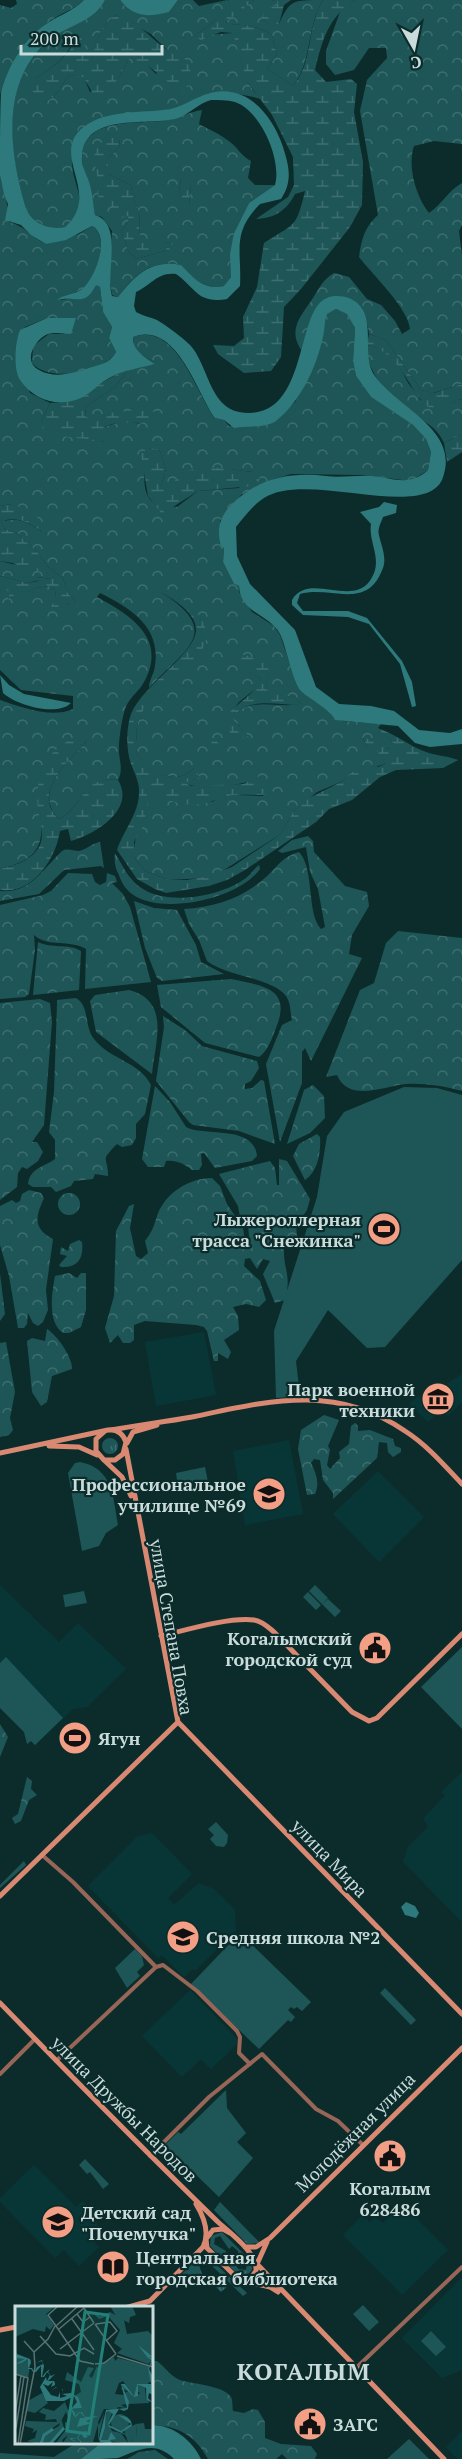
<svg xmlns="http://www.w3.org/2000/svg" width="462" height="2459" viewBox="0 0 462 2459" font-family="'PT Serif',serif">
<style>
.built{fill:#083637}
.grass{fill:url(#grass-tufts);fill-rule:evenodd}
.forest{fill:url(#forest-crowns);fill-rule:evenodd}
.wetland{fill:url(#wetland-marsh)}
.park{fill:#1e5657}
.water{fill:#2d797b;fill-rule:evenodd}
.lines{fill:none;stroke-linecap:round;stroke-linejoin:round}
.street{stroke:#986657;stroke-width:4}
.secondary{stroke:#d98972;stroke-width:5}
.labels{text-anchor:middle;dominant-baseline:central;stroke-width:4.5;stroke-linejoin:round;paint-order:stroke}
.poi-label{font-size:18px;font-weight:bold;fill:#cadbdb;stroke:#0c2c2c;text-anchor:start}
.street-label{font-size:18px;fill:#cadbdb;stroke:#0c2c2c}
.district-label{font-size:24px;font-weight:bold;letter-spacing:1.5px;fill:#cadbdb;stroke:#0c2c2c}
.inset-river{fill:none;stroke:#2d797b;stroke-width:3}
.inset-road{fill:none;stroke:#587272;stroke-width:1.5}
.view{fill:#228079;fill-opacity:0.15;stroke:#228079;stroke-width:3}
.inset-edge{fill:none;stroke:#cadbdb;stroke-width:3}
</style>
<defs>
<pattern id="grass-tufts" width="24" height="20" patternUnits="userSpaceOnUse" patternTransform="scale(1.5)"><rect width="24" height="20" fill="#1e5657"/><path d="M3 7l-1-3M5 7V3M7 7l1-3M15 17l-1-3M17 17v-4M19 17l1-3" fill="none" stroke="#3d6e6f"/></pattern>
<pattern id="forest-crowns" width="20" height="18" patternUnits="userSpaceOnUse" patternTransform="scale(1.5)"><rect width="20" height="18" fill="#1e5657"/><path d="M2 6a3 3 0 1 1 6 0M12 15a3 3 0 1 1 6 0" fill="none" stroke="#3d6e6f"/></pattern>
<pattern id="wetland-marsh" width="20" height="14" patternUnits="userSpaceOnUse" patternTransform="scale(1.5)"><rect width="20" height="14" fill="#1e5657"/><path d="M1 5h8M5 5V1M11 12h8M15 12V8" fill="none" stroke="#3d6e6f"/></pattern>
</defs>
<rect width="100%" height="100%" fill="#0c2c2c"/>
<!-- built -->
<path class="built" d="M204,1332l12,63 -60,11 -11,-64z
M462,1374v28l-14,14 -7,-7 -13,13 -19,-18 8,-7 11,-1z
M289,1440l14,74 -58,11 -12,-74z
M378,1471l46,46 -45,45 -46,-48z
M0,1585l59,57 19,-19 48,46 -39,38 -14,2 -38,36 -4,-4 -4,3 -3,-12 -24,-24z
M462,1772v150l-59,-60 5,-15 20,-20 -5,-8 22,-24 -4,-3z
M152,1833l40,41 -24,24 6,7 25,-22 15,6 21,21 1,20 -41,41 -2,-2 -9,8 -22,-22 -4,3 -70,-72 50,-50z
M190,1990l48,50 -1,4 -26,25 -10,-10 -19,18 -40,-41z
M34,2165l42,42 7,-6 11,13 5,17 -4,4 3,3 -4,4 5,5 -20,19 -15,-16 -9,8 -55,-56v-4z
M403,2205l45,45 -46,45 -59,-60 20,-20 7,7 5,-5 8,6z
M462,2277v93l-20,8 -40,-40z
M462,2431v28h-5l-11,-12z"/>
<!-- grass -->
<path class="grass" d="M102 1446a8 8 0 1 1 16 0a8 8 0 1 1-16 0Z
M24,1861l2,4 -26,23v-3z
M220,2202l39,40 -1,1 -11,1 -33,-34z
M222,2232l30,30v8l-5,5 -10,-1 -27,-28 1,-10zM220,2236l9,13 3,-3 6,5v5h-2l11,6 -1,8 -8,-1 -5,-10 -5,2 -4,-4 2,-6 -12,-7 1,-6z
M202,2256h5l40,37 -4,3z
M200,2257l-2,5 4,12 -7,7 -7,-7 -12,12 -4,-3z
M216,2275l12,11 -7,6 -11,-11z"/>
<!-- forest -->
<path class="forest" d="M16,0h68c-9,9 -20,12 -31,19 -28,19 -40,45 -53,75v-89l11,3 6,-4z
M105,0h15l5,6 44,6 9,-12h15l6,6 28,-6 4,2 -19,21 -18,13 39,-3c10,24 7,49 29,66 -17,-4 -33,-8 -51,-6 -13,2 -25,13 -38,16 -34,7 -64,0 -94,22 -2,10 -8,23 -7,34 3,28 19,38 -7,62 -17,3 -35,-4 -40,-22 -17,-56 -25,-123 25,-166 17,-14 44,-18 55,-39zM116,15l35,19 21,21 -16,19 -13,-13 -14,-3 -10,20 -29,14 -7,-16 -14,-1 -14,21 -10,6 -11,-23c13,-8 26,-16 34,-28 4,-6 5,-11 10,-16l14,26c4,-18 8,-36 24,-46z
M254,0h18l8,4 -18,15 7,5h10c11,-24 13,-24 44,-24 -17,28 -10,60 -30,86l-26,-18 10,-13 -5,-20c-15,-9 -25,-11 -43,-10l-3,-4z
M355,0h107v144l-28,-3 -20,5c-7,20 2,51 15,67 13,-9 19,-22 33,-30v42l-3,6 3,25v128l-29,9 -12,-3 -35,-50 -17,-6c-2,-21 -13,-38 -36,-37l-26,35 -5,19c-14,-20 -3,-33 9,-50 8,-12 11,-21 23,-28l15,4 18,22 14,6 14,16 7,13 8,-5c-2,-21 -37,-54 -51,-72 3,-18 5,-29 19,-42l-18,-104 7,-31 20,-22 -1,-10h-17l-15,22 -19,5 -9,-11v-13l15,-42z
M202,110l-3,14c11,6 21,10 31,18 8,6 11,14 21,19l-3,17 7,7h20l-26,18 -15,30 -3,44 -6,9c-22,4 -30,-7 -45,-21 -29,-6 -46,10 -62,32l-6,-2 -3,-21 3,-43 -10,-14 -7,-2c-2,-17 -14,-42 -13,-58 2,-40 54,-33 80,-36 14,-1 26,-9 40,-11zM119,140l1,5 -12,14v15l23,11c1,11 4,16 7,25 4,12 -2,18 4,31l30,2 -3,7 -33,9 -7,-7 -8,-21 7,-8 1,-8 -32,-21 3,-11 -3,-11zM181,178l10,7 -2,21 -10,-14z
M0,176c5,15 8,30 9,46 16,4 22,15 37,22l33,-10 13,-8c19,10 4,55 -11,64 -7,4 -16,7 -23,10l10,-1 28,-15 4,3 3,25 9,15 -3,11 7,14c-12,21 -67,31 -84,11l1,-17 16,-12h15l7,-16h-24l-22,9c-15,26 -4,39 5,66l20,10 -9,19 37,16 12,-1 14,5v-15l19,-6 19,3 -32,-11 -15,5 -9,-1 -1,-10 30,-20 13,-17 27,-6 -21,-15 -1,-12c44,-16 63,57 82,81l9,2 5,6 38,-2 8,-3 21,-20 19,-40 11,-47 10,-5 12,5 7,14 -2,33 3,15 15,21 42,28 13,14 5,13 -3,18 -17,11 -49,-6 -71,-1 -17,5 -33,16 -21,26 4,27 -1,14 11,22 5,2v6l13,20 22,14 6,9 10,29 19,33 34,24 38,3 -3,4 17,17 -6,4 -26,-11 3,7 11,4 8,15 -34,10 -8,7 -26,11 -24,20 -12,22 -62,39 -15,5 -35,2 -24,-9 -11,-14c-2,-25 17,-39 12,-68l66,13 11,-6 14,-1 26,1 3,-7 -12,-9c-20,6 -50,11 -70,3l15,-6 -5,-9c-21,20 -42,3 -58,-14 3,-10 -1,-18 1,-28 6,-32 40,-53 63,-74 -6,-39 2,-47 -39,-60 64,41 23,57 -12,96 0,-8 5,-14 6,-22 6,-40 -25,-58 -55,-73l-3,4c33,18 71,41 47,85 -8,14 -17,15 -21,35 -2,7 -5,30 -4,36 1,10 4,18 -1,27 -36,-4 -33,25 -59,39 -28,-28 10,-58 29,-79l-47,34c-8,47 22,81 -41,95v-169c21,7 51,19 73,9v-13l-52,-6 -21,-20v-80l2,-3 9,5 -2,6 27,-10 13,-2 6,4 1,7 16,10 4,-5 -9,-10 -4,-14 -15,-11 -9,-13 -21,-20 -13,-5 -4,-7c18,-7 31,3 46,13l-36,-31 -11,2zM148,448l11,1 7,20 -5,18h8c20,-24 56,-19 84,-15l-14,16 -41,3 -21,16c-6,-1 -14,0 -19,-2 -21,-8 -12,-41 -10,-57zM230,660l39,12 -3,16 4,7 25,2 6,7c-25,5 -51,-9 -70,14l12,12 -20,-6 16,-22 19,-15 2,-9z
M367,345c22,4 31,17 40,36 4,8 11,10 13,19l27,5 15,-6v35l-18,9c-6,-14 -16,-19 -27,-27 -24,-18 -51,-39 -50,-71z
M0,561l49,12 2,6 -14,-2 2,3 -11,3 -28,-7z
M308,836l5,5 1,11 31,34 22,6 2,14 -17,29 -3,19 13,4 -51,103 -6,-13 -3,4v31l-22,59 -14,-78 16,-39 10,-5c-2,-8 -1,-17 -6,-24 -14,-19 -59,-19 -79,-35l-8,-21 -10,-16 -5,-15c31,-2 59,-11 82,-32 11,-10 17,-21 33,-25 16,17 7,61 22,77l4,-2 -7,-38 -8,-17 -4,-25 -24,6 -4,-2 14,-11z
M100,842l4,26 -3,-2 -37,4 -25,24 -39,7v-10c30,3 42,-21 61,-39 5,-5 11,-1 18,-1 7,-1 13,-8 21,-9z
M115,853c8,13 14,28 28,36 27,17 79,7 103,-11 5,-4 8,-9 13,-13l1,4c-21,30 -98,47 -128,25 -6,-4 -11,-12 -13,-19 -4,-7 -5,-14 -4,-22z
M68,873l24,1 3,8 5,3 6,-3 1,-9 8,3 2,6 -5,1 11,11 7,13 21,75 -66,7 1,-40c-17,-10 -37,-1 -52,-14l1,15 -6,44 -4,3 -25,2v-94l43,-10 8,-4z
M134,901l20,7 23,2 19,35 5,17 23,12 -62,7 -5,-3 -12,-30z
M398,931l64,7v153c-18,-5 -37,-8 -56,-7 -22,2 -57,19 -69,-9l-11,2 34,-87 14,-7 12,-40z
M38,942c14,7 30,1 43,9l-2,39 -46,5z
M231,979c33,7 61,9 45,49 -4,10 -8,23 -17,29l-54,-14 -44,-36 -4,-22z
M129,990c42,11 26,52 23,84l-56,-42 -6,-31 5,-6z
M76,998c14,8 8,29 18,41 15,20 46,23 57,46l-6,29 -9,10v14l-4,7 -10,2 -5,-3c-18,18 -9,12 -9,32l-13,-2 -2,5 -19,2 -3,5 -15,6 -5,-5h-18l-5,-3c2,-16 16,-17 27,-25v-19l-6,-8 5,-40 3,-88v-4z
M40,999l10,4 2,19 -8,103 -12,17h5l6,10 -5,9 -11,8 -5,-2 -4,6 -1,14 -17,13v-197z
M163,1016l22,14 17,16 55,15 2,7 -8,13 -6,3v5l7,-1 9,-8 3,1 11,63 -36,-13 -46,-6 -4,-3 -33,-41 8,-54z
M313,1085l11,11 1,22 -15,15 -23,11 17,-54z
M155,1086l15,16 16,25c17,10 68,-3 71,29l-5,5 -37,7 -11,-15 -3,1 1,11 -3,5h-7c-8,-6 -15,-10 -26,-9l-2,6h-16l-6,-8z
M317,1134l3,3c1,15 -2,35 -15,43l-12,-24 6,-12z
M279,1159l8,2 23,38 -3,11 -11,16 1,10 -5,10 -8,2c-1,21 8,27 1,52l-10,3 -12,-29 7,-13 -7,-2 -6,10 -7,-11 -5,1 -1,7 16,15 6,19 -7,7 -13,-3 -13,3 5,9 1,14 -15,10 7,12 -3,7 -10,-6v8h-4l-7,-30 -3,-4 -8,-2 -51,-4 -11,4v15l-4,3h-7l-5,-8 -8,8 -5,-15 9,-32 2,-65 13,-25 5,-2 -4,24 6,28 5,3 7,-6 -3,-12c7,-9 9,-15 12,-25 8,-23 32,-38 55,-38l8,8 7,18 16,24 2,13 5,5 -2,-20 -8,-9 -2,-11 -19,-32 51,-13 5,7 2,17h2z
M29,1190l12,3 3,5c-9,20 -11,30 9,41l-7,51 2,20 -5,12 -5,4 -5,-3 -5,-10 -1,11 -3,4h-6l-9,-52 -9,-31v-39l12,-6 4,3 4,-2 2,-7z
M58 1204a11 11 0 1 1 22 0a11 11 0 1 1-22 0Z
M79,1240l3,2c2,16 -4,26 -21,25l-2,-2 8,-9 -7,-2 1,-7 7,4 2,-7z
M69,1273l8,5 4,-5h5v37l-5,17 -12,6h-6c-16,-11 -11,-40 -8,-57z
M0,1274l5,40 -5,7z
M47,1329c10,6 26,29 25,40l-20,7 -5,26 -6,4 -9,-14 -5,-51 5,-3 13,3z
M6,1342l9,50 -5,26 3,12 -4,5 -9,2v-94z
M324,1415l15,5 -11,26 2,4 -3,15 3,4 10,-11 -1,-6 10,-8 2,-18 4,-3 3,3v5l12,-1 23,9 2,7 6,2v4l-8,5 -5,-5 -1,-9 -8,-1 -2,16 -44,41v-6l-10,-13 -3,-20 -6,-1 -3,4c5,10 9,20 4,31l-8,1 -9,-46 3,-19z
M0,1724l8,13 -8,20z
M27,1777l5,4 -1,8 6,6 -8,5 -8,21 -6,3 -3,-6 6,-4z
M152,2361h5c9,7 16,18 26,20 12,3 41,5 48,16 2,4 1,9 2,14l11,2 9,-4 5,1 7,12v16l16,6 30,2 6,8 -2,5h-28l-5,-5 -6,5h-68c-13,-24 -30,-33 -56,-34z
M76,2443h25l-20,16h-81v-6l54,4z
M155,2450l13,9h-41l12,-7z"/>
<!-- wetland -->
<path class="wetland" d="M228,0h26l-28,22 4,3c17,-1 27,1 42,10l5,20 -10,13 26,18c21,-25 13,-58 30,-86h32c-27,17 -33,41 -40,70l11,12 25,-3 6,5 -3,28 9,50 -1,43 -12,22 -49,62 -17,18 -3,50 -10,14 -27,2 -26,-19 -5,-9 21,1 10,-8 -1,-21 14,-30 7,-44c31,-20 32,-14 41,-52l-10,3c-9,17 -20,24 -39,25l32,-22 6,-12 -1,-28 -21,-42 -26,-35 -13,-47 -12,-1 -20,8 -7,-4 18,-13 18,-21z
M272,0h19l-7,5 -5,19h-10l-7,-5 2,-9 15,-6z
M116,15c28,10 33,23 54,37 6,5 13,4 20,11l1,21 -9,7c-19,-10 -32,-29 -53,-33l-10,20 -22,22 -14,-23 -14,-2 -14,21 -10,6 -9,-5 -5,-9 3,-9c13,-8 26,-16 35,-28 4,-6 4,-11 10,-17l13,26c4,-18 8,-35 24,-45z
M109,137h9l2,8 -12,14v15l23,11c1,11 4,15 7,25 4,12 -2,18 4,30l31,3 -4,7 -33,9 -7,-7 -8,-21 7,-8v-7l-11,3 -5,-5 -1,-9 -8,-2 -6,-9c6,-24 -16,-40 12,-57z
M181,178h5l5,7 -2,22 -10,-15z
M369,334l17,6 35,50 13,3 28,-9v15c-8,2 -18,10 -26,10 -22,0 -31,-57 -69,-64z
M128,370l-13,17 -30,20 1,10c10,1 15,-2 24,-4 16,-3 39,-4 54,1 -21,17 -37,2 -60,13l1,15c-18,-5 -34,-2 -51,-9l-1,-5 -10,1 -2,-7 9,-19c35,-1 47,-23 78,-33z
M462,434v18l-15,10 -3,-19z
M148,448l11,1 7,20 -5,18c12,0 17,-13 29,-17 17,-6 45,0 63,2l7,6 -8,8 -54,5 -36,23 -14,-18 -7,-42z
M11,504c17,5 33,13 36,31 -14,-9 -28,-21 -46,-13l4,7 13,5 21,20 9,13 15,11 4,14 9,10 3,17 -12,-16 -2,13 -8,-8 -7,1 6,-12 -1,-7 -6,-4 -13,2 -28,11 2,-7 -8,-4 -2,2v-14l28,7 10,-2 -2,-4 15,2 -3,-6 -30,-5 -5,-5 -13,-2v-55z
M162,589c16,5 23,11 34,23 35,41 -29,61 -45,86 -6,8 -12,18 -14,29 -2,9 2,18 -1,27 17,17 37,34 58,14l2,1 3,8 -14,6 6,3 52,-2 17,-8 5,2 -4,7 13,7c-13,5 -23,2 -37,3 -11,0 -18,4 -27,7 -25,7 -43,-1 -63,-13v21l-5,18 -8,14v15l11,14 24,9h18l17,-3 28,-10 49,-33 12,-22 16,-14 34,-17 14,-13 14,-4 7,3 7,-3 -8,-14 -11,-5 -3,-8 26,12 5,-5 -17,-16c19,6 33,19 52,25 10,3 19,3 29,7l-15,8 -47,2 -16,7 -28,23 -23,9 -13,13 -71,48 -18,10 -18,6 -43,7 -11,-4 -18,-10 -20,-29c7,-21 23,-37 22,-60 0,-9 -5,-18 -8,-26 -5,-14 -5,-36 0,-50 11,-28 63,-59 65,-83 1,-18 -22,-31 -35,-39z
M230,653c12,2 41,4 39,21 -1,5 -2,9 -3,14l4,6 25,3 7,8c-25,1 -54,-10 -70,14l18,18 -15,1 -12,-14c7,-20 32,-26 37,-46l-31,-18z
M80,736l8,4c-18,20 -58,52 -29,79 28,-15 21,-43 59,-39 18,29 -22,54 -47,61l-3,-12 -8,2c-4,27 -27,64 -60,59v-21c13,-3 28,-7 37,-19 9,-11 3,-28 1,-40 -4,-34 9,-64 42,-74z
M211,740l5,1 8,7 -2,9 -5,-1 -7,-10z"/>
<!-- park -->
<path class="park" d="M404,1087l33,1 25,7v165l-77,87 -18,1 -39,-38 -32,51 4,35 -24,2 -2,-67 43,-134 10,-61 17,-24z
M80,1462c33,6 33,35 38,63l-12,8 -7,13 -17,5 -14,-78 7,-10z
M205,1467l3,15 -30,5 -2,-14z
M315,1585l13,13 -6,6 -13,-13z
M84,1591l3,12 -22,4 -2,-12z
M308,1592l13,13 -5,5 -13,-13z
M328,1599l13,12 -6,6 -13,-13z
M462,1647v82l-41,-42z
M6,1657l57,61 -28,27 -4,-4 -4,3 -3,-12 -24,-24v-45z
M216,1822l12,13 -1,8 -3,4 -8,-1 -6,-7 4,-4 -6,-6z
M242,1935l69,67 -9,9 -5,-4 -3,2 -3,-2 -3,3 7,7 -4,5 -3,-2 -29,29 -68,-65 45,-47z
M135,1949l7,7 2,9 -7,7 3,4 -13,12 -12,-20z
M385,1988l31,32 -5,5 -31,-32z
M226,2090l1,18 19,25 -9,9 16,16 -34,39 -54,-52 13,-13 3,2z
M85,2159l24,25 -6,5 -13,-17 -3,2 -8,-9z
M363,2305l16,17 -10,9 -16,-17z
M431,2331l15,16 -10,9 -15,-15z
M409,2439l20,20h-42z"/>
<!-- water -->
<path class="water" d="M84,0h21c-10,21 -38,26 -55,39 -50,42 -41,111 -25,166 5,18 23,25 40,22 37,-33 -13,-69 15,-97 22,-20 56,-17 83,-20 18,-1 31,-13 47,-17 37,-10 63,23 73,54 6,19 10,34 -2,52l-21,5c-29,29 -18,47 -20,82l-13,13c-30,5 -31,-11 -51,-25 -19,-2 -24,11 -40,18l-2,14 2,6c7,4 14,5 21,8 10,6 25,17 33,25 18,19 19,61 49,67 71,12 55,-102 88,-114 6,-3 16,-2 22,0 32,14 10,55 26,78 23,33 87,54 67,104 -20,41 -136,-10 -178,18 -11,7 -20,19 -28,29l1,29 13,28 45,46 21,57 23,17 32,2 23,5 25,19 31,3 12,-4v15l-32,3 -15,-4 -17,-17 -63,-6c-4,-10 -26,-21 -34,-29 -8,-8 -15,-45 -21,-57 -11,-20 -40,-21 -41,-48l-5,-2 -11,-22 1,-14 -3,-2c-5,-17 -1,-30 11,-42 27,-26 57,-32 94,-28 15,2 30,-1 46,0 22,2 37,11 56,-6l3,-18 -5,-13 -13,-14 -42,-28 -15,-21 -3,-15 2,-33 -8,-14 -11,-5 -9,5c-3,8 -2,15 -4,23 -7,31 -22,64 -47,84 -9,7 -31,5 -42,7l-10,-8 -9,-2c-18,-24 -38,-98 -82,-81 -1,13 12,20 22,27 -15,4 -30,6 -44,13 -11,5 -19,16 -30,21 -24,10 -47,2 -61,-18 -7,-11 -5,-38 0,-50l27,-12h29l-5,16c-7,0 -15,-2 -23,0 -13,5 -26,27 -9,36 16,9 34,3 50,-2 12,-4 20,-4 27,-16l-7,-14 3,-11 -9,-15 -3,-25 -4,-2c-12,23 -19,10 -39,15 7,-6 18,-5 25,-11 14,-11 29,-54 10,-63l-26,14 -20,4 -15,-9 -10,-10 -16,-5 3,-16c-5,-9 -5,-18 -8,-28 0,-21 0,-65 1,-83 6,-25 21,-50 41,-66 14,-11 30,-15 42,-27zM211,100c7,0 16,0 24,2 26,9 47,58 40,83l-26,18 -15,30 -4,21 1,23 -7,9c-21,4 -29,-7 -43,-21 -30,-6 -46,10 -63,32l-6,-1c-7,-24 12,-72 -17,-81 -2,-12 -3,-26 -7,-36 -3,-8 -7,-14 -6,-22 2,-45 65,-31 93,-38 14,-4 22,-15 36,-19z
M120,0h58l-9,12c-20,5 -35,6 -49,-12z
M384,502l13,3 -1,8 -13,4c-2,6 -6,12 -4,18 2,10 8,22 4,33 -16,44 -52,17 -83,26l-3,9 6,8h45l19,7 35,43 10,21 4,24 -4,1 -12,-43 -31,-40 -21,-7 -45,-2 -11,-10v-5c16,-28 58,6 77,-18 16,-21 -1,-38 2,-58l-11,-12 19,-5z
M0,675l9,10 15,9 47,9c-14,14 -55,2 -68,-10z
M406,1902l9,4 4,7 -3,5 -11,-3 -4,-8z
M152,2425c21,0 40,15 49,34h-27c-19,-19 -35,-9 -56,-1 -10,1 -26,1 -37,1l20,-16 51,-1z"/>
<g class="lines">
<!-- street -->
<path class="street" d="M42,1855l31,27 83,85
M56,2061l100,-94 7,-2 34,26 40,40 3,6 -1,16 11,11
M0,2074l35,-35
M150,2156l59,-59 53,-43 54,55 22,12 25,24
M356,2368l106,-101"/>
<!-- secondary -->
<path class="secondary" d="M111,1430c27,-5 54,-8 81,-13 77,-16 143,-34 213,14 22,14 39,34 57,53
M127,1443l6,-11 24,-7
M49,1446l30,1 18,8
M126,1449l52,273
M0,1453l108,-23c9,-1 15,4 18,12l-3,12 -8,6h-11l-8,-9v-12l9,-8
M105,1461l17,16 9,19
M161,1636c25,-6 68,-19 93,-16 8,1 14,7 20,12l78,80 17,9 8,-3 85,-84
M178,1722l284,292
M0,1896l178,-174
M0,2003c72,74 144,147 218,219 12,11 40,31 38,49l-6,8 -13,-1 -30,-30 -1,-9 7,-9 10,-1 7,4
M267,2242l-10,22 187,195
M245,2247h11l14,-9 192,-190
M244,2281l26,6 8,5
M125,2308l25,-7 53,-54c7,-14 1,-30 -7,-43
M0,2330l16,-3"/>
</g>
<!-- icons -->
<defs>
<symbol id="stadium-disc" viewBox="-11 -11 22 22"><circle r="9.5" fill="#f39f85" stroke="#0c2c2c"/><path d="M0-5a6.5 5 0 1 0 0 10a6.5 5 0 1 0 0-10ZM-3.5-1.8h7v3.6h-7Z" fill="#111"/></symbol>
<symbol id="museum-disc" viewBox="-11 -11 22 22"><circle r="9.5" fill="#f39f85" stroke="#0c2c2c"/><path d="M0-6L6-3V-2H-6V-3ZM-5-1h2V3h-2ZM-1-1h2V3h-2ZM3-1h2V3H3ZM-6 4H6V6H-6Z" fill="#111"/></symbol>
<symbol id="university-disc" viewBox="-11 -11 22 22"><circle r="9.5" fill="#f39f85" stroke="#0c2c2c"/><path d="M0-5L7-2L0 1L-7-2ZM-4 1L0 2.5L4 1V4Q0 6-4 4Z" fill="#111"/></symbol>
<symbol id="civic-disc" viewBox="-11 -11 22 22"><circle r="9.5" fill="#f39f85" stroke="#0c2c2c"/><path d="M-.6-6.5H3V-4.5H.6V-3L4-1V1h2V6H-6V1h2V-1L-.6-3ZM-1.2 2.5V6h2.4V2.5Z" fill="#111"/></symbol>
<symbol id="school-disc" viewBox="-11 -11 22 22"><circle r="9.5" fill="#f39f85" stroke="#0c2c2c"/><path d="M0-5L7-2L0 1L-7-2ZM-4 1L0 2.5L4 1V4Q0 6-4 4Z" fill="#111"/></symbol>
<symbol id="library-disc" viewBox="-11 -11 22 22"><circle r="9.5" fill="#f39f85" stroke="#0c2c2c"/><path d="M-6-4Q-3-5.5-.7-3.5V5Q-3 3-6 4ZM6-4Q3-5.5 .7-3.5V5Q3 3 6 4Z" fill="#111"/></symbol>
</defs>
<g fill-rule="evenodd">
<use href="#stadium-disc" x="365" y="1210" width="38" height="38"/>
<use href="#museum-disc" x="419" y="1380" width="38" height="38"/>
<use href="#university-disc" x="250" y="1475" width="38" height="38"/>
<use href="#civic-disc" x="356" y="1629" width="38" height="38"/>
<use href="#stadium-disc" x="56" y="1719" width="38" height="38"/>
<use href="#school-disc" x="164" y="1918" width="38" height="38"/>
<use href="#civic-disc" x="371" y="2137" width="38" height="38"/>
<use href="#school-disc" x="39" y="2203" width="38" height="38"/>
<use href="#library-disc" x="94" y="2248" width="38" height="38"/>
<use href="#civic-disc" x="291" y="2405" width="38" height="38"/>
</g>
<g class="labels">
<!-- poi labels -->
<g class="poi-label">
<text x="361" y="1219" text-anchor="end">Лыжероллерная<tspan x="361" dy="21">трасса "Снежинка"</tspan></text>
<text x="415" y="1389" text-anchor="end">Парк военной<tspan x="415" dy="21">техники</tspan></text>
<text x="246" y="1484" text-anchor="end">Профессиональное<tspan x="246" dy="21">училище №69</tspan></text>
<text x="352" y="1638" text-anchor="end">Когалымский<tspan x="352" dy="21">городской суд</tspan></text>
<text x="98" y="1738">Ягун</text>
<text x="206" y="1937">Средняя школа №2</text>
<text x="390" y="2188" text-anchor="middle">Когалым<tspan x="390" dy="21">628486</tspan></text>
<text x="81" y="2212">Детский сад<tspan x="81" dy="21">"Почемучка"</tspan></text>
<text x="136" y="2257">Центральная<tspan x="136" dy="21">городская библиотека</tspan></text>
<text x="333" y="2424">ЗАГС</text>
</g>
<!-- street labels -->
<g class="street-label">
<text transform="translate(172 1627) rotate(80)">улица Степана Повха</text>
<text transform="translate(330 1858) rotate(46)">улица Мира</text>
<text transform="translate(125 2109) rotate(45)">улица Дружбы Народов</text>
<text transform="translate(355 2132) rotate(-45)">Молодёжная улица</text>
</g>
<!-- district labels -->
<g class="district-label">
<text x="304" y="2371">КОГАЛЫМ</text>
</g>
</g>
<!-- overview -->
<g transform="translate(15 2306)">
<rect width="138" height="138" fill="#0c2c2c"/>
<path d="M1,0h40l-10,8 8,11 -4,5 -4,-4 -1,6 -12,-3 -18,8zM95,0h22l4,9 -6,2 -1,6 -13,-7zM77,6l8,4 10,-4 14,8 3,14 21,-3 5,5v24l-5,4 -31,-11 5,-4 -8,-6 6,-13 -12,-14 -9,3zM0,42l2,7 14,5 -3,18 -13,-4zM99,51l1,4 3,-3 30,8 3,15 -6,5 -8,-2 -3,12 -11,-15 -4,2 -4,11 9,1 3,9 -6,1 6,3 -9,-1 -4,9 -1,-6 -9,-1 -6,13 1,3 5,-12 -6,28v-16l-5,17 -30,1 5,-8 -6,5 2,4h-9l10,-13v-9l5,1 -4,-11 -6,11 -18,12 -3,9 -12,-3 8,-3 2,-8 -5,3 2,-4 -9,-3 1,-5 31,1 -1,-3 -11,1 1,-5 -7,-3 4,-4 11,3 11,-9 3,8 13,-2 -5,-13 5,-3 -2,-8 -14,-4 2,-8 14,10 7,-15 6,1 -5,8 3,2 5,-12 2,4v-5zM109,79l10,12 6,-4 -5,-3 3,-5 7,3 1,10v-10l3,15 -20,1 -4,-11 3,-2 -7,-2zM27,87l6,10 -13,10 -8,-2 1,-10zM92,105l5,2 -4,10 4,8 9,2 7,10 -4,-13 12,-6 1,14h-5l-1,6 -30,-4zM96 117a9 9 0 1 1 18 0a9 9 0 1 1-18 0Z" fill="#1e5657"/>
<path d="M46,112l3,10 -13,16h-11l2,-9 17,-9zM129,117l1,6h7l1,-5v20h-22l1,-6h5l-1,-14z" fill="#1e5657"/>
<path d="M123,39l15,12h-4l4,2 -4,10 4,8v18l-4,-2 -1,5 5,5 -6,-3 -1,-12 -8,-3v11l-4,1 -12,-12 7,17 -1,7 -4,2 -5,-2 -10,16 12,6 10,-7 -13,-9 9,2 4,4 1,5 -10,6 6,4 -19,-9 -1,-4 5,-9 -5,-3 -2,2 -1,14 -4,13h7l3,-8 5,7 -6,1 3,4 -13,-2 -1,-3 7,-29 21,-2 -6,-24h4l9,12 3,-12h14l-3,-16 4,-8 -4,-2zM2,48l13,5 1,4 -3,5h4l2,4 3,-5 6,-3 -1,-3 -6,2 6,-3 2,6 -2,11 4,-5 4,-3 -2,3 3,4 4,-2 -7,7h6l1,2v2l-4,2 2,-5 -5,4 -5,-2 8,11 7,2 2,-5v6l7,-2 -5,-2v-1l1,-2 -1,-2h-3l-2,-2 -6,4 5,-4h1l2,2h4v1l-1,4 9,-1 7,4 4,11 -10,1 3,4v3l4,-4h3l3,5 13,-1 -12,5 4,2v6l-5,5 3,3 -4,1 -3,-5 -3,5 3,3 -1,3v-3l-3,-3 -6,1 7,3 -7,-2 -1,-2h7l4,-6 7,-1 1,-7 -12,3 3,-9h5l-5,-6 -4,5 -2,-1 -3,-7 6,-7 -3,-6 -10,5h-18l-6,-14 6,-10 2,8 -1,-4 3,-6 -3,-3 -3,5h-3v-11l-5,6h-3l-2,-3h-3v-10l-7,4 -6,1 10,-5 -8,-1z" fill="#2d797b"/>
<path class="inset-river" d="M26,137l3,-8 9,-6M35,138l14,-16"/>
<path class="inset-road" d="M63,0l-22,20 24,35 14,3M69,2l10,15M62,8l6,8 7,-5M57,13l22,31M80,18l21,30M81,18l14,-2 7,9 -10,9M41,20l-8,-11 10,-9M44,23l25,-21M25,30l16,18 14,2 14,-8 10,6M45,43l34,-26M19,46l14,-13 7,-13M102,50l36,11M80,58l9,-1 12,-9M0,68l13,4 -10,66M0,108l6,-38M1,122l8,-51M5,138l15,-77 -1,-15 -10,-11"/>
<path class="view" d="M70,6l23,3 -19,119 -22,-3z"/>
<rect width="138" height="138" class="inset-edge"/>
</g>
<!-- north arrow -->
<g transform="translate(414 48) rotate(171)" stroke="#0c2c2c" stroke-width="4.5" paint-order="stroke">
<path d="M0-4.5L10 22L0 15L-10 22Z" fill="#cadbdb"/>
<text y="-9" font-size="16" font-weight="bold" text-anchor="middle" fill="#cadbdb">С</text>
</g>
<!-- scale -->
<path d="M21 45v9h141v-9" fill="none" stroke="#cadbdb" stroke-width="3"/>
<text x="30" y="45" font-size="18" fill="#cadbdb" stroke="#0c2c2c" stroke-width="4.5" paint-order="stroke">200 m</text>
</svg>
